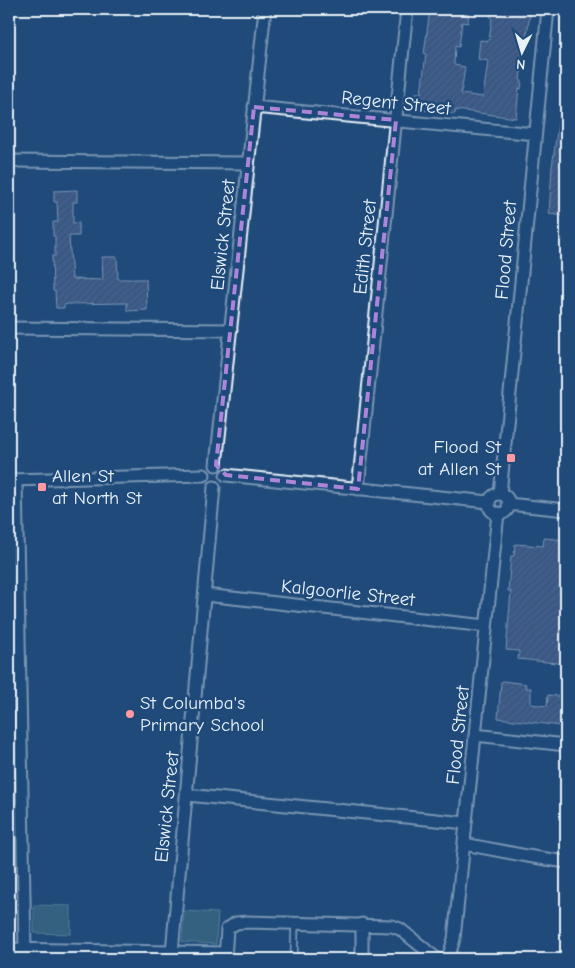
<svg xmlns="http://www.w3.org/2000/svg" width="575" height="968" viewBox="0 0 575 968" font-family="'Comic Neue',sans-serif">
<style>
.park{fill:#4e7c85;stroke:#9bb6be}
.building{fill:url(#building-hatch);stroke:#e8f1f8}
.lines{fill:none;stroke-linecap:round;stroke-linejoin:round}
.service-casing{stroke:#e8f1f8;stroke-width:9}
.minor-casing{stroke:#e8f1f8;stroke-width:15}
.service{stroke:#1f4a7a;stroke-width:5.5}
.minor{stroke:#1f4a7a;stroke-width:11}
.marked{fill:none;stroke:#ac85d9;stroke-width:4;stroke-dasharray:10 6;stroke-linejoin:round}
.poi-dot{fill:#ff9aa2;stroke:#1f4a7a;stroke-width:2}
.labels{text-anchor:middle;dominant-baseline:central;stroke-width:5;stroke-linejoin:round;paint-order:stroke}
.street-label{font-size:19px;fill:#e8f1f8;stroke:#1f4a7a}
.poi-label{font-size:19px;fill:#e8f1f8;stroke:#1f4a7a;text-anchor:start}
</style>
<defs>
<pattern id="building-hatch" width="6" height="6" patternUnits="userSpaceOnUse" patternTransform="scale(1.25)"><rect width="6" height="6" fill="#67739f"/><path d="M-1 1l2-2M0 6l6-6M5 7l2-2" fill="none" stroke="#565e74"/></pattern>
</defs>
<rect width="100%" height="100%" fill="#1f4a7a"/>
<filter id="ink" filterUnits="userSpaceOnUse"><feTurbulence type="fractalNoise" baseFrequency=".02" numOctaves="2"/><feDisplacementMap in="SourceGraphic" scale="10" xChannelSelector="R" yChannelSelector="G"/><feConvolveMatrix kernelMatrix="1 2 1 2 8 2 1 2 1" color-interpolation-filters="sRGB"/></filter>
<g filter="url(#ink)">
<!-- park -->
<path class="park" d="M34,905l37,1v28l-37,-1z
M184,911l34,2 -2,31 -34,-2z"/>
<!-- building -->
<path class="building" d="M430,9h39l-1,14 -6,-1 -3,25 -4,-1 -1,19 11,2 -4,27 22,3 5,-36 -10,-2 2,-19 9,1 3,-24h-2l1,-8h40l-5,30h-1l-5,41 2,1 -1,8 -2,-1 -3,30 -60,-8 -1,4 -42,-5 2,-16h6l5,-39h-2z
M559,117h7v99l-17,-2 3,-47z
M77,190v12h-4v21h6v13h-10l3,43 31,1 -1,-23h15l1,22h28l1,31 -20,1v-8l-58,1 -5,1v3h-8l-1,-17h-2l-1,-35h3v-20h-2v-14h5l-1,-20h-3v-11z
M544,538l22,2v124l-48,-5 1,-8 -13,-1 5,-59h-3l3,-35h3l1,-12 28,2z
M503,681l23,3 -1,4h6v16l16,2 1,-11 18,2v26l-5,-1v4l-63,-8 3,-36z"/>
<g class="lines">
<defs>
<path id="service" d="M294,959l1,-36"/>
<path id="minor" d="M254,107l281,27
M9,161l239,2
M9,328l222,2
M216,465l49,-456
M226,475l263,27
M10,480l194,-5
M16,480l9,470
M358,489l49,-480
M500,494l48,-485
M489 504a10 10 0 1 1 20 0a10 10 0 1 1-20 0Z
M508,504l58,6
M205,595l281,31
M475,735l91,10
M187,795l279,28
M464,844l63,12 39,6
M9,949l216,4
M172,952l42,-465
M225,959l2,-30 9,-6 11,-1 145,4 8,3 37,30
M362,959v-35
M448,959l6,-20 44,-426"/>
</defs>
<!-- service casing -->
<use href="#service" class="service-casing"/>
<!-- minor casing -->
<use href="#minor" class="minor-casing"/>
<!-- service -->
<use href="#service" class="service"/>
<!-- minor -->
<use href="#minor" class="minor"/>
</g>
</g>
<!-- marked area -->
<path d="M0 0H575V968H0ZM254,107l142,13 -38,369 -132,-14 -10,-10z" fill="#1f4a7a" fill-opacity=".55" fill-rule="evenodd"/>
<path class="marked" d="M254,107l142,13 -38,369 -132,-14 -10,-10z"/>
<!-- markers -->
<g class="poi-dot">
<rect x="506" y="453" width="10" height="10" rx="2.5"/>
<rect x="37" y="482" width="10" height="10" rx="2.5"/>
<circle cx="130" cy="714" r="5"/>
</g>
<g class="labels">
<!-- street labels -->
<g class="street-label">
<text transform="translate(396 103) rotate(6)">Regent Street</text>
<text transform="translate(223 235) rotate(-84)">Elswick Street</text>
<text transform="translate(365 247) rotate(-84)">Edith Street</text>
<text transform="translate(506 250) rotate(-85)">Flood Street</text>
<text transform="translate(348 593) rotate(6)">Kalgoorlie Street</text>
<text transform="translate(458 735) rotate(-84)">Flood Street</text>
<text transform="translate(167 807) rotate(-84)">Elswick Street</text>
</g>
<!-- poi labels -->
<g class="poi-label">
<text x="501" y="447" text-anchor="end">Flood St<tspan x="501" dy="22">at Allen St</tspan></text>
<text x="52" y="476">Allen St<tspan x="52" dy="22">at North St</tspan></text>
<text x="140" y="703">St Columba's<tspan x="140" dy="22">Primary School</tspan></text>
</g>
</g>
<!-- margin -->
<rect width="575" height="968" fill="none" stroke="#1f4a7a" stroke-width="30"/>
<rect x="15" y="15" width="545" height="938" fill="none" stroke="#e8f1f8" stroke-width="2" filter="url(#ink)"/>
<!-- north arrow -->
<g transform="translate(522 52) rotate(185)" stroke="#1f4a7a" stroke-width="4" paint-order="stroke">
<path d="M0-4L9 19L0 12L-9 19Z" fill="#e8f1f8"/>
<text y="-8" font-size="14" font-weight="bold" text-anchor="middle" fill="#e8f1f8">N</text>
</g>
</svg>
